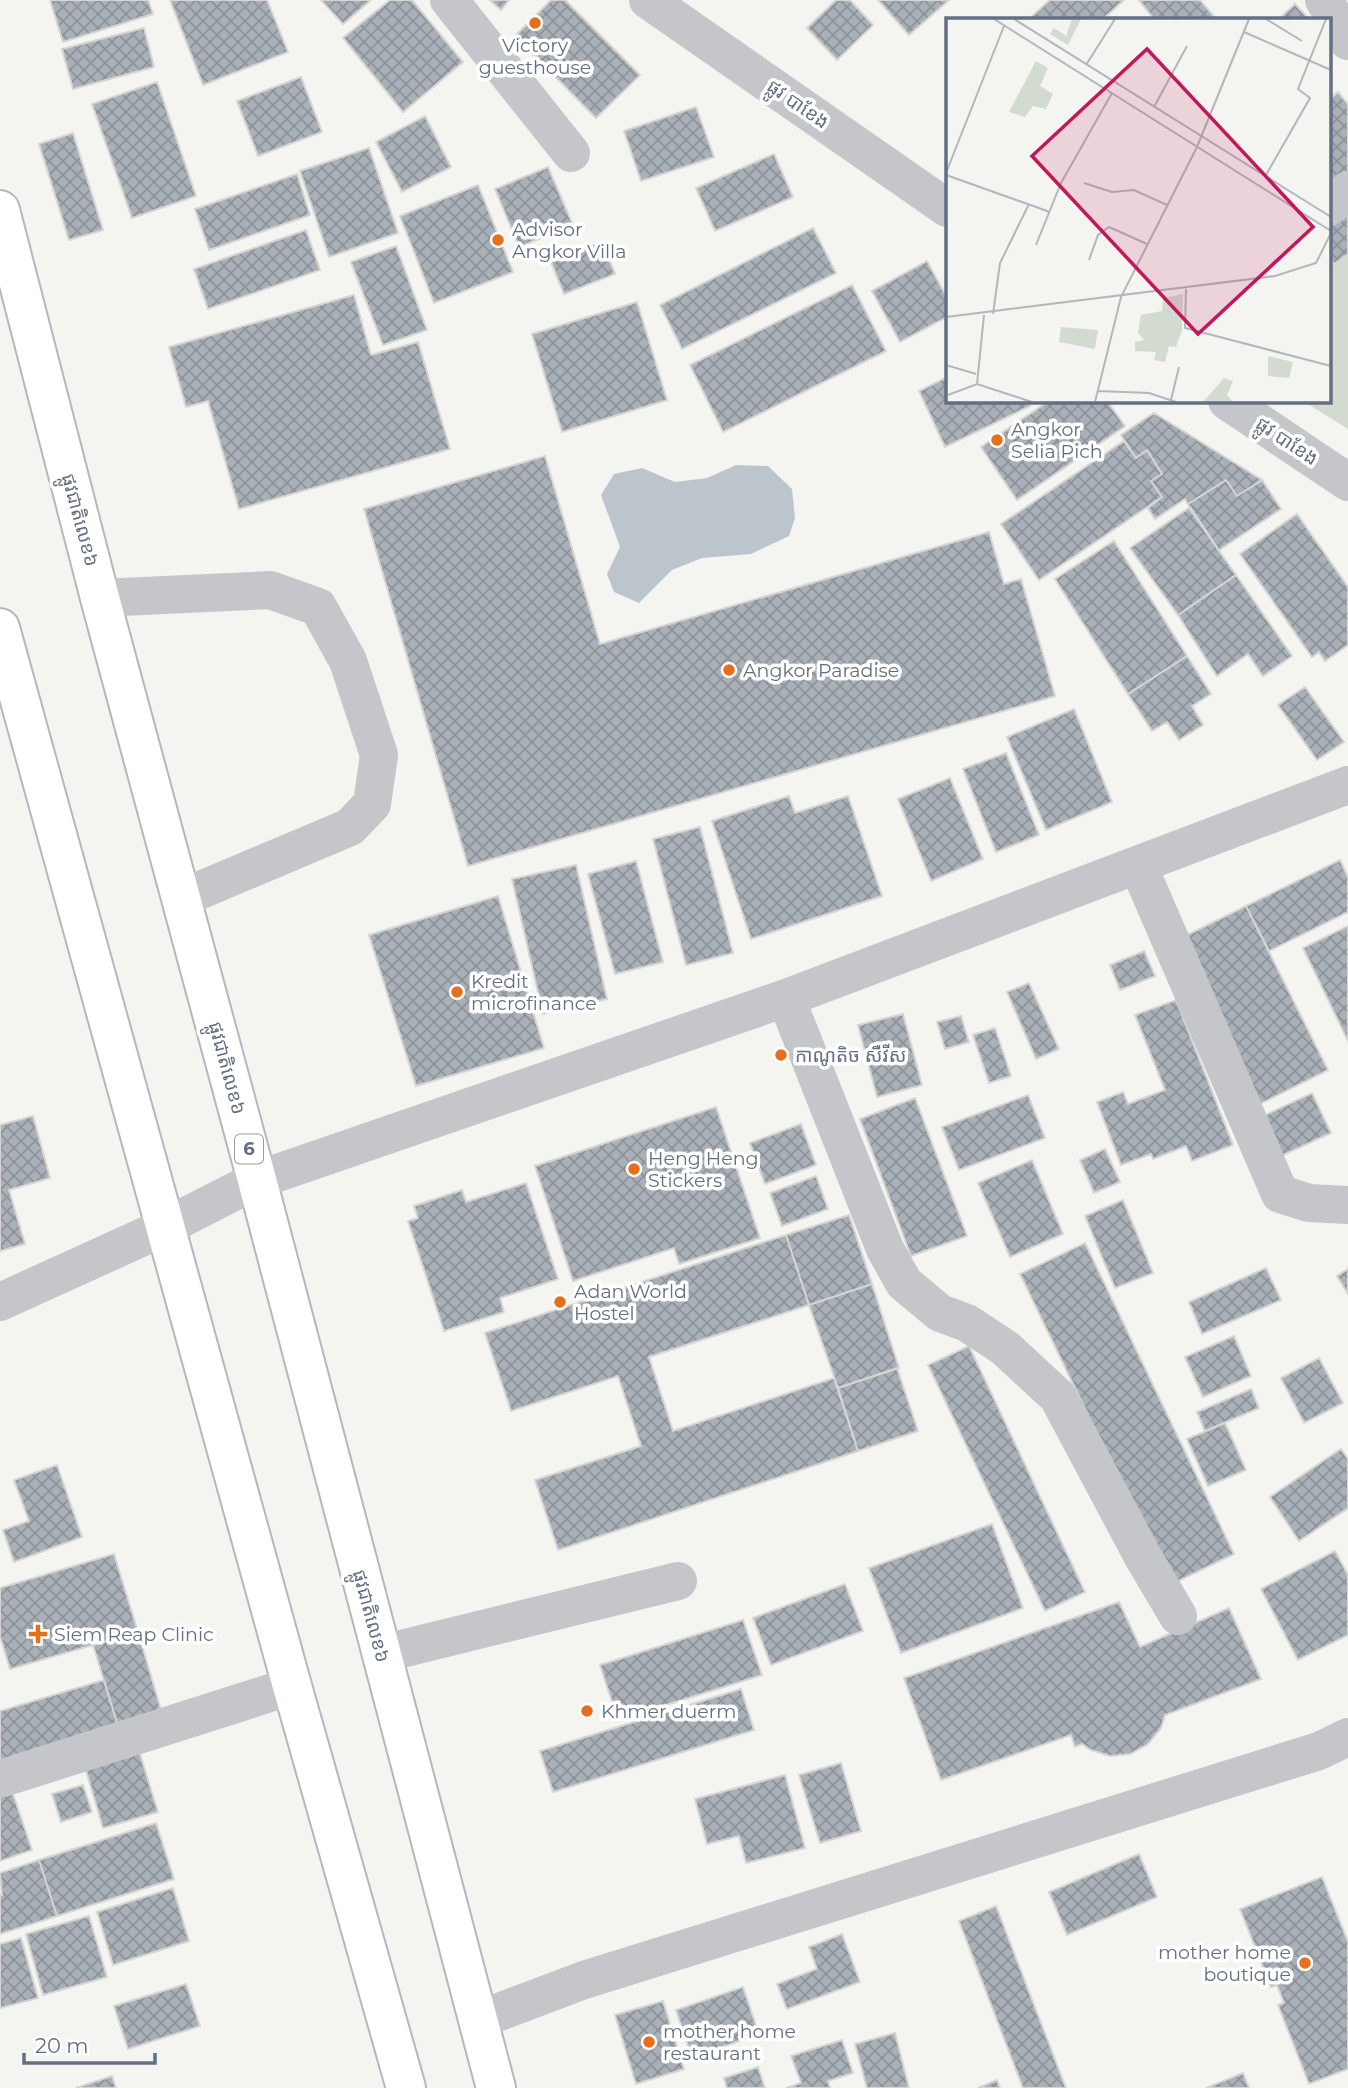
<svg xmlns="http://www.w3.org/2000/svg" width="1348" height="2088" viewBox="0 0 1348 2088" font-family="Montserrat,'Noto Sans Khmer',sans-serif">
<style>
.green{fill:#d3dbd1}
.water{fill:#bcc5cc}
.building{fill:url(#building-cross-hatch);stroke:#d5d5d3;stroke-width:2}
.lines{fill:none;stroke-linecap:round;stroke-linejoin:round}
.major-casing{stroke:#b4b7bc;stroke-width:42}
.minor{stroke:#c4c6ca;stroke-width:38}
.major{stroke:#fff;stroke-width:38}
.poi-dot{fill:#e66f1e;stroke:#fff;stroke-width:2.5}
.labels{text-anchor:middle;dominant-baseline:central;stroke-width:7;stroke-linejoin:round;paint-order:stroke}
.shield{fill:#fff;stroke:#929aa8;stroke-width:2}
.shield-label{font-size:18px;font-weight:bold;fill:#636f82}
.poi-label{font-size:19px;fill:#636f82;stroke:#fff;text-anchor:start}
.street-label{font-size:19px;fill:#636f82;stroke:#fff}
.inset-road{fill:none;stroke:#b1b7bd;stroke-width:2}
.view{fill:#c2185b;fill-opacity:0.15;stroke:#c2185b;stroke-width:3.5}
.inset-edge{fill:none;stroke:#636f82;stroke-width:3.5}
</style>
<defs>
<pattern id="building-cross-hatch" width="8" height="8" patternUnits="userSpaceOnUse" patternTransform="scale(1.75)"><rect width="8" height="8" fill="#aab0b7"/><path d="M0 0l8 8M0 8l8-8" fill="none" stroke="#8e939a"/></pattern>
</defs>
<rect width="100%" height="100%" fill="#f4f4f0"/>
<!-- green -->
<path class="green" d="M1348,218v211l-45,-28h26v-165z"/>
<!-- water -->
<path class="water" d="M736,465l32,1 24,23 3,29 -6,18 -38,18 -49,4 -30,12 -33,33 -25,-11 -7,-18 13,-27 -19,-52 13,-21 28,-6 33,14 32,-4z"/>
<!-- building -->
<path class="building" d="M50,0h98l5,14 -90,28z
M170,0h97l21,52 -85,33z
M321,0h50l-28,24z
M390,0h22l51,62 -60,50 -60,-74z
M490,0h19l-8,10z
M551,0h14l75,75 -44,43 -81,-82z
M836,0h14l23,25 -36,35 -30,-32z
M878,0h71l-40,35z
M1050,0h74l-21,19h-74z
M1139,0h61l16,19h-62z
M1295,4l14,15h-30z
M144,28l10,39 -81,22 -11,-40z
M301,77l21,55 -64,24 -21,-55z
M157,82l39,114 -64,22 -40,-114z
M1338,92l10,12v67l-19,16v-87z
M696,107l18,50 -73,24 -17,-50z
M425,116l26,51 -49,25 -26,-50z
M73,133l30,97 -34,10 -30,-96z
M369,148l29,85 -69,24 -29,-86z
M774,154l19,43 -78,34 -19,-43z
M548,167l25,58 -54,22 -24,-58z
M297,174l13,41 -101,35 -14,-41z
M478,185l35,87 -79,31 -34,-87z
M1348,208v46l-14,10 -5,-8v-34z
M813,228l23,45 -154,76 -22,-44z
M306,230l14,40 -112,39 -14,-40z
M602,242l13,32 -51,20 -13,-32z
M396,246l31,84 -44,15 -32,-83z
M927,261l20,37v19l-47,25 -28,-51z
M852,285l34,66 -163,81 -33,-67z
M354,295l17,60 47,-13 32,107 -211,60 -31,-108 -22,6 -17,-60z
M637,302l30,98 -105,32 -30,-98z
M947,377v24h81l2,5 -85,41 -26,-56z
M1049,401h58l18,25 -108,74 -36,-53z
M1154,413l108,67 -25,16 -11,-16 -38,24 -3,-5 -30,20 -7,-11 14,-11 -11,-16 11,-7 -15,-24 -11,8 -15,-23z
M1124,441l12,17 11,-8 15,24 -11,7 11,16 -123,83 -38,-56z
M545,456l55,188 389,-112 15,52 17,-5 34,117 -587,170 -104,-357z
M1226,480l11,16 25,-16 19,29 -62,41 -31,-46z
M1189,508l47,67 -58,40 -48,-67z
M1297,514l51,73v58l-23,16 -6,-9 -7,5 -72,-103z
M1114,541l73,115 -59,38 -73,-115z
M1236,575l56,81 -29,20 -15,-22 -31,22 -39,-61z
M1187,656l24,38 -19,12 11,19 -24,15 -12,-18 -15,9 -24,-37z
M1305,687l39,55 -27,18 -39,-55z
M1074,709l38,93 -66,28 -39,-93z
M1006,753l33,82 -43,17 -33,-83z
M950,778l33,81 -52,22 -33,-82z
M789,796l6,17 53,-17 34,100 -131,43 -39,-118z
M700,827l33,126 -47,12 -33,-126z
M1340,860l8,17v35l-79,39 -23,-45z
M636,861l27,101 -48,12 -27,-100z
M576,865l31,134 -64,15 -31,-135z
M498,896l46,152 -128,38 -47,-151z
M1246,906l82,164 -68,34 -81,-165z
M1348,926v115l-45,-93z
M1144,951l11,25 -35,14 -10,-25z
M1029,983l30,66 -23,10 -29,-67z
M1176,1000l57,145 -41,16 -6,-15 -33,13 -2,-5 -30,11 -24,-63 26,-10 5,12 37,-14 -30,-75z
M903,1014l19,71 -45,12 -19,-72z
M961,1016l8,26 -24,7 -8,-27z
M995,1028l16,48 -22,7 -16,-48z
M1312,1093l19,40 -52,24 -18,-40z
M1028,1095l17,43 -86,32 -17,-43z
M915,1098l52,138 -56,20 -51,-137z
M716,1107l44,131 -81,26 -5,-16 -101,33 -38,-115z
M33,1116l17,62 -41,12 16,54 -25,7v-126z
M801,1124l15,41 -51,19 -15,-41z
M1105,1149l15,33 -26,11 -14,-33z
M1032,1160l31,74 -53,23 -32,-74z
M816,1176l12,33 -46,17 -12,-33z
M526,1183l32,96 -58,19 4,14 -60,19 -36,-110 10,-3 -4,-12 48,-16 4,12z
M1123,1200l30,73 -38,15 -30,-72z
M849,1215l23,69 -63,21 -23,-70z
M786,1235l23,70 -160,52 24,74 161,-53 24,73 -300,99 -23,-70 106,-34 -23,-70 -107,35 -26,-78z
M1085,1243l149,311 -64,31 -150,-311z
M1266,1268l15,32 -79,34 -13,-32z
M1348,1269v25l-11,-18z
M872,1284l27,84 -61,20 -29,-83z
M1234,1336l17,40 -48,21 -18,-40z
M969,1346l116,246 -40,19 -117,-246z
M1319,1358l24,45 -39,20 -23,-45z
M897,1368l21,63 -60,20 -20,-63z
M1251,1389l8,19 -54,23 -8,-19z
M1225,1423l21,47 -38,16 -21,-47z
M1341,1449l7,10v49l-49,33 -29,-44z
M57,1465l25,72 -68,25 -11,-32 26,-9 -15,-41z
M992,1524l31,84 -122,45 -32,-85z
M1335,1551l13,24v60l-50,25 -37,-71z
M114,1554l24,78 -128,37 -10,-33v-48z
M845,1584l18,47 -92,34 -18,-47z
M1119,1602l21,45 89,-39 32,71 -96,36 -4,13 -13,16 -18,10 -20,2 -19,-6 -9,-6 -7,3 -4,-12 -130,45 -37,-102z
M743,1620l19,55 -144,45 -18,-55z
M138,1632l24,81 -44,13 -25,-81z
M104,1680l14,46 -118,35v-50z
M741,1689l13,41 -201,62 -13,-41z
M139,1751l19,61 -55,16 -18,-61z
M841,1763l20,68 -41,12 -21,-68z
M785,1775l20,73 -59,15 -7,-27 -32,8 -12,-45z
M83,1785l9,27 -31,10 -9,-28z
M11,1788l21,62 -32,11v-69z
M156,1823l18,56 -117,37 -18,-56z
M1139,1854l18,43 -90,38 -18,-43z
M39,1860l18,56 -57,18v-39h2l-2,-22z
M1322,1877l26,65v127l-39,15 -31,-79 6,-2 -7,-18 -6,2 -31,-78z
M173,1888l16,53 -76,24 -16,-53z
M996,1906l70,182h-43l-64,-167z
M89,1916l18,61 -64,18 -17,-61z
M842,1934l18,48 -73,27 -10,-25 40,-15 -8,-22z
M21,1938l17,60 -38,10v-64z
M186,1984l14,42 -72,23 -14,-43z
M743,1987l16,47 -67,24 -16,-48z
M663,2001l21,68 -48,15 -21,-69z
M895,2033l14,55h-42l-12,-44z
M842,2040l11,33 -25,8 2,7h-44l15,-5 -10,-27z
M758,2067l7,21h-38l-3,-10z
M1243,2073l6,15h-43z
M112,2076l4,12h-40z
M997,2080l3,8h-22z"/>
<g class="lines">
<defs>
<path id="major" d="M0,210l100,388 157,582 239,908
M0,628l292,1058 114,402"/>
</defs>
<!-- major casing -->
<use href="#major" class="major-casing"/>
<!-- minor -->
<path class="minor" d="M449,0l122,153
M648,0l299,208
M1324,0l24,41
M1329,207l19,-17
M1227,401l121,81
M100,598l170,-8 48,17 30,54 31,94 -7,49 -22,23 -168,71
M1138,865l142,329 29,9 39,2
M786,998l99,251 19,34 36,30 27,10 38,25 53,49 84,158 36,61
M0,1302l165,-75 92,-47 529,-182 562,-213
M381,1654l297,-73
M0,1779l292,-93
M478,2020l106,-40 735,-229 29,-14"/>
<!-- major -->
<use href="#major" class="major"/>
</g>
<!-- markers -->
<g class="poi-dot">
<circle cx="535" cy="23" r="7"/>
<circle cx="498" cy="240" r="7"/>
<circle cx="997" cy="440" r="7"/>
<circle cx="729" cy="670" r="7"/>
<circle cx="457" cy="992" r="7"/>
<circle cx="781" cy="1055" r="7"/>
<circle cx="634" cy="1169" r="7"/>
<circle cx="560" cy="1302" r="7"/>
<path d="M34.5 1623.5h7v7h7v7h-7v7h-7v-7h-7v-7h7z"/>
<circle cx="587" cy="1711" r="7"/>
<circle cx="1305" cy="1963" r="7"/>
<circle cx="649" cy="2042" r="7"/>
</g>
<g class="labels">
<!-- shield labels -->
<rect class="shield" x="235" y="1134.5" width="28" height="29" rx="5"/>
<g class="shield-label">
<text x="249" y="1149">6</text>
</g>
<!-- poi labels -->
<g class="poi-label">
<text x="535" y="45" text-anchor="middle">Victory<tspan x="535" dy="22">guesthouse</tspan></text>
<text x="512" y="229">Advisor<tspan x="512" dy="22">Angkor Villa</tspan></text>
<text x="1011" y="429">Angkor<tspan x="1011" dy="22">Selia Pich</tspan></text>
<text x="743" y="670">Angkor Paradise</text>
<text x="471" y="981">Kredit<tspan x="471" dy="22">microfinance</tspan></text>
<text x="795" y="1055">កាណូតិច សឺវីស</text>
<text x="648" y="1158">Heng Heng<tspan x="648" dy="22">Stickers</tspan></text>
<text x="574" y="1291">Adan World<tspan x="574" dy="22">Hostel</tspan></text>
<text x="54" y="1634">Siem Reap Clinic</text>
<text x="601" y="1711">Khmer duerm</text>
<text x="1291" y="1952" text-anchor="end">mother home<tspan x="1291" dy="22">boutique</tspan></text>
<text x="663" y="2031">mother home<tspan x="663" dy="22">restaurant</tspan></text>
</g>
<!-- street labels -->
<g class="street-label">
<text transform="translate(798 104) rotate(35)">ផ្លូវ បាខែង</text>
<text transform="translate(1287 441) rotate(34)">ផ្លូវ បាខែង</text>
<text transform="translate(80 520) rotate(75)">ផ្លូវជាតិលេខ៦</text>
<text transform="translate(227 1068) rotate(75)">ផ្លូវជាតិលេខ៦</text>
<text transform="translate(371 1616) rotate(75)">ផ្លូវជាតិលេខ៦</text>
</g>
</g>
<!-- overview -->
<g transform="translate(946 18)">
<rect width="385" height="385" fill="#f4f4f0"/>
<path d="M126,1h9l-13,26 -18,-11 4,-6 12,8zM90,43l12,7 -8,18 13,8 -7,15 -13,-3 -8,11 -16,-5zM237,276l-1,36 -6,17 -7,-1 -4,16 -11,-2 2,-8 -21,-1v-9l9,-2 -6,-7 3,-18 21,-4 1,-13zM115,309l37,3 -3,19 -36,-7zM322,338l25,6 -4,16 -21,-2zM278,360l9,3 -6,14 6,7h-30z" fill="#d3dbd1"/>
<path class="inset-road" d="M48,1l337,212M68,1l317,198M320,1l36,22M298,14l87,38M140,47l29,-46M208,89l33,-61M0,155l58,-147M0,157l104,37M320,157l44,-77 -12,-9 28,-70M138,165l28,9 22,-2 33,15M90,227l25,-62 51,-90M143,242l9,-25 11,-8 38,17M240,271l-1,39 146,38M47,296l7,-51 29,-59M0,299l329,-41 41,-13 15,-30M0,347l30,9M31,366l7,-69M152,373l51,2 27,9M2,377l29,-11 55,18M225,382l8,-33M149,384l26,-105 76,-150 52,-128"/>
<path class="view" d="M201,31l166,178 -115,107 -166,-178z"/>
<rect width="385" height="385" class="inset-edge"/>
</g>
<!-- scale -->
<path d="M24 2053v10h131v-10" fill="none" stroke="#636f82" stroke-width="3.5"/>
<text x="35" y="2053" font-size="21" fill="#636f82" stroke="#ffffff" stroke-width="5" paint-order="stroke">20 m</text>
</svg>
